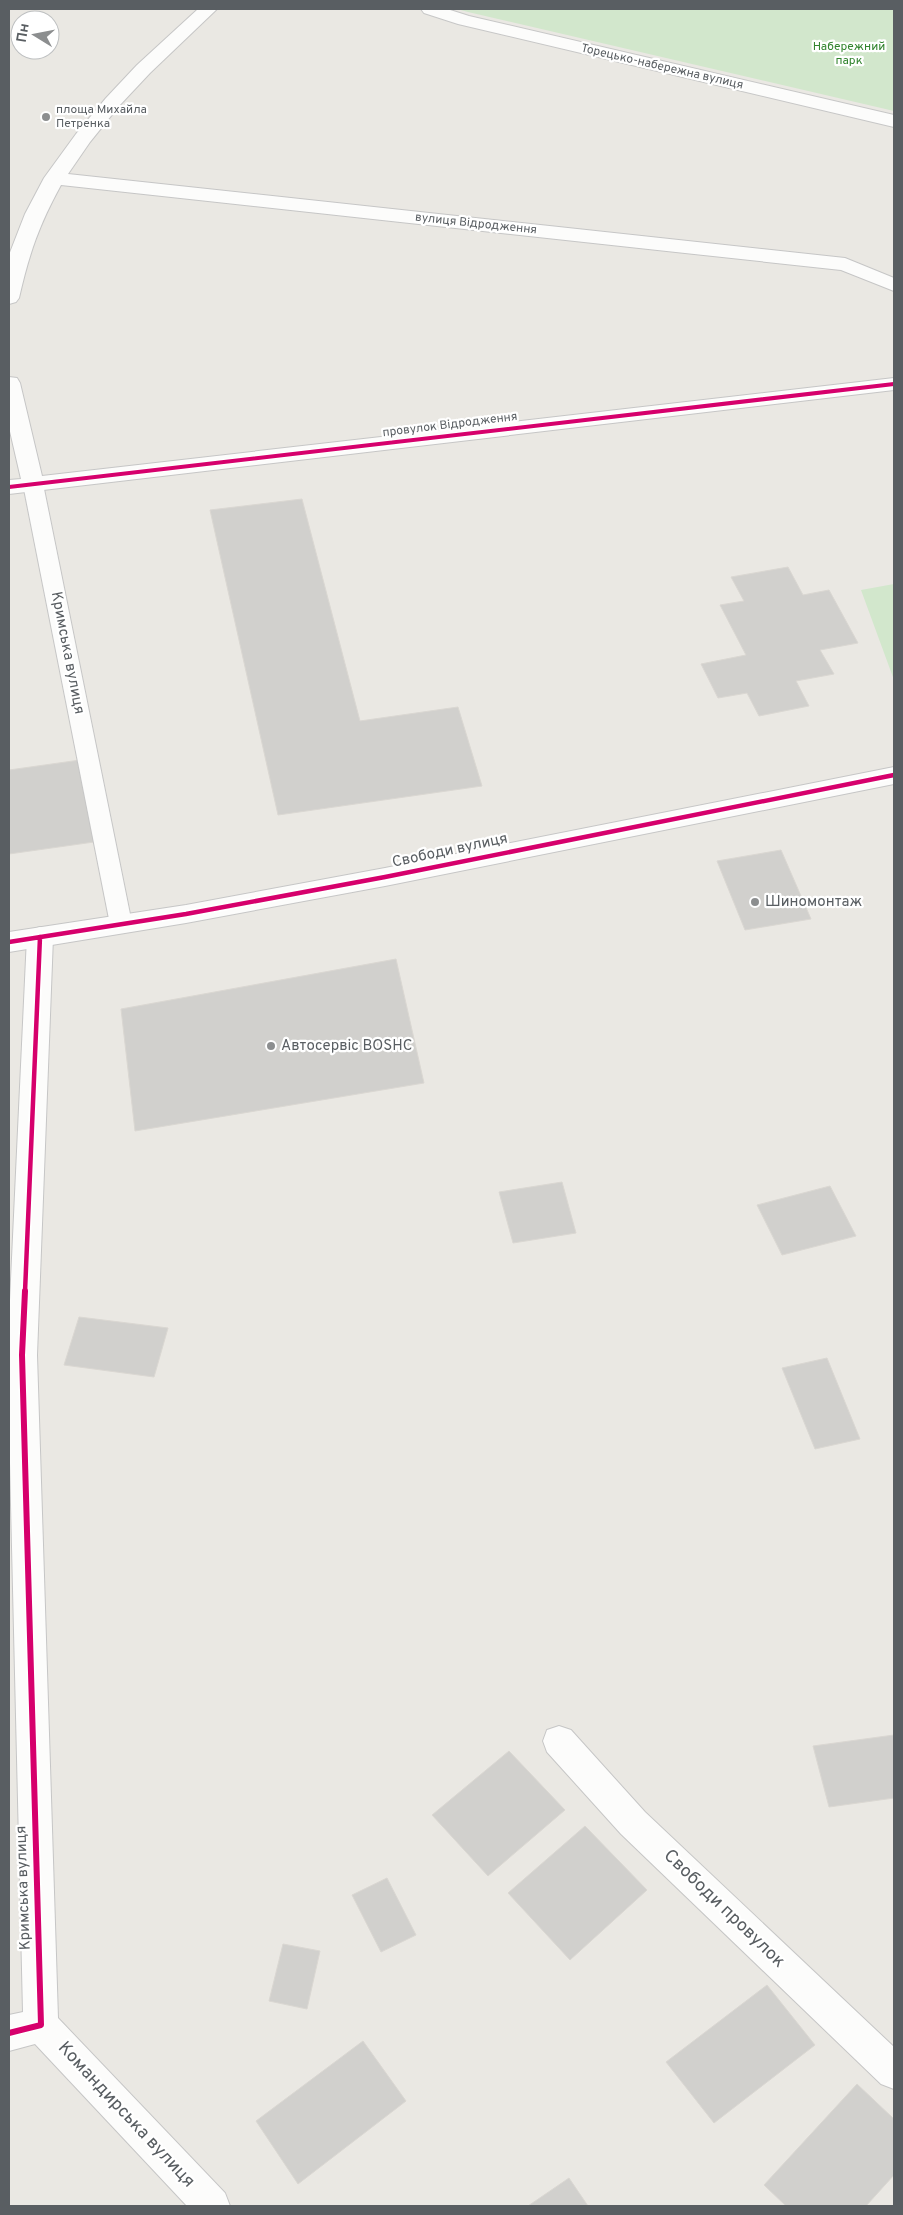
<svg xmlns="http://www.w3.org/2000/svg" width="903" height="2215" viewBox="0 0 903 2215" font-family="Overpass,sans-serif">
<style>
.green{fill:#d2e7cc}
.building{fill:#d1d0cd;stroke:#dad7d2}
.lines{fill:none;stroke-linecap:round;stroke-linejoin:round}
.service-casing{stroke:#c6c6c6;stroke-width:2}
.minor-casing{stroke:#c6c6c6;stroke-width:2}
.tertiary-casing{stroke:#c6c6c6;stroke-width:2}
.secondary-casing{stroke:#c7c7c7;stroke-width:2}
.service{fill:#fcfcfb;fill-rule:evenodd}
.minor{fill:#fcfcfb;fill-rule:evenodd}
.tertiary{fill:#fcfcfb;fill-rule:evenodd}
.secondary{fill:#fcfcfb;fill-rule:evenodd}
.cycleway-far2-casing{stroke:#fff;stroke-width:6}
.cycleway-far1-casing{stroke:#fff;stroke-width:8}
.cycleway-casing{stroke:#fff;stroke-width:9}
.cycleway-far2{stroke:#d6006c;stroke-width:4}
.cycleway-far1{stroke:#d6006c;stroke-width:4.5}
.cycleway{stroke:#d6006c;stroke-width:6}
.poi-dot{fill:#8c8e8f;stroke:#fff;stroke-width:2}
.labels{text-anchor:middle;dominant-baseline:central;stroke-width:4.5;stroke-linejoin:round;paint-order:stroke}
.far-park-label{font-size:12px;fill:#32842e;stroke:#fff}
.far-street-label{font-size:12px;fill:#595e62;stroke:#fff}
.far-poi-label{font-size:12px;fill:#595e62;stroke:#fff;text-anchor:start}
.street-label{font-size:15px;fill:#595e62;stroke:#fff}
.poi-label{font-size:15px;fill:#595e62;stroke:#fff;text-anchor:start}
.near-street-label{font-size:18px;fill:#595e62;stroke:#fff}
</style>
<rect width="100%" height="100%" fill="#eae8e3"/>
<!-- green -->
<path class="green" d="M457,9h437v102l-426,-99z
M894,584v96l-33,-90z"/>
<!-- building -->
<path class="building" d="M302,499l58,222 98,-14 24,79 -204,29 -68,-305z
M788,567l15,28 26,-5 29,53 -38,7 14,24 -38,7 13,25 -50,10 -12,-23 -29,5 -17,-34 45,-9 -26,-50 24,-4 -13,-24z
M87,759l14,82 -92,13v-84z
M781,850l30,69 -66,11 -28,-69z
M396,959l28,124 -289,48 -14,-122z
M562,1182l14,51 -63,10 -14,-51z
M830,1186l26,50 -74,19 -25,-50z
M79,1317l89,11 -14,49 -90,-12z
M827,1358l33,81 -45,10 -33,-81z
M894,1735v63l-65,9 -16,-61z
M509,1751l56,59 -77,66 -56,-61z
M585,1826l62,64 -77,70 -62,-67z
M387,1878l29,57 -35,17 -29,-57z
M283,1944l37,7 -13,58 -38,-8z
M767,1985l48,60 -101,78 -48,-61z
M363,2041l43,60 -108,83 -42,-63z
M857,2084l37,35v56l-28,31h-80l-22,-21z
M569,2178l19,28h-60z"/>
<g class="lines">
<defs>
<path id="service" d="M33,478l7,2 3,4 89,440 -3,6 -8,2 -8,-2 -3,-6 -87,-440 3,-4z"/>
<path id="minor" d="M198,9h19l-67,64 -31,33 -29,36 -22,32 777,84 49,20v13l-53,-21 -780,-85c-22,40 -32,69 -42,113l-3,4 -7,2v-49l16,-41 19,-36 32,-44 30,-36 31,-33z
M9,377l8,1 3,5 22,93 852,-98v12l-885,104v-14l12,-1 -12,-52z
M40,927l9,3 4,7 -16,418 21,663 167,175 5,13h-43l-152,-162 -26,7v-36l14,-3 -14,-592v-98l18,-385 4,-7z
M559,1726l12,4 74,82 249,235v42l-13,-5 -260,-250 -74,-82 -4,-11 4,-11z"/>
<path id="tertiary" d="M894,767v17l-509,102 -199,37 -177,29v-20l177,-27 199,-37z"/>
<path id="secondary" d="M421,9h26l22,7 425,99v12l-436,-103 -34,-11z"/>
</defs>
<!-- service casing -->
<use href="#service" class="service-casing"/>
<!-- minor casing -->
<use href="#minor" class="minor-casing"/>
<!-- tertiary casing -->
<use href="#tertiary" class="tertiary-casing"/>
<!-- secondary casing -->
<use href="#secondary" class="secondary-casing"/>
<!-- service -->
<use href="#service" class="service"/>
<!-- minor -->
<use href="#minor" class="minor"/>
<!-- tertiary -->
<use href="#tertiary" class="tertiary"/>
<!-- secondary -->
<use href="#secondary" class="secondary"/>
<defs>
<path id="cycleway-far2" d="M9,487l885,-103"/>
<path id="cycleway-far1" d="M9,942l177,-28 199,-37 509,-102
M25,1292l15,-355"/>
<path id="cycleway" d="M9,2033l32,-8 -19,-670 3,-64"/>
</defs>
<!-- cycleway-far2 casing -->
<use href="#cycleway-far2" class="cycleway-far2-casing"/>
<!-- cycleway-far1 casing -->
<use href="#cycleway-far1" class="cycleway-far1-casing"/>
<!-- cycleway casing -->
<use href="#cycleway" class="cycleway-casing"/>
<!-- cycleway-far2 -->
<use href="#cycleway-far2" class="cycleway-far2"/>
<!-- cycleway-far1 -->
<use href="#cycleway-far1" class="cycleway-far1"/>
<!-- cycleway -->
<use href="#cycleway" class="cycleway"/>
</g>
<!-- markers -->
<g class="poi-dot">
<circle cx="46" cy="117" r="5"/>
<circle cx="755" cy="902" r="5"/>
<circle cx="271" cy="1046" r="5"/>
</g>
<g class="labels">
<!-- far-park labels -->
<g class="far-park-label">
<text x="849" y="47">Набережний<tspan x="849" dy="14">парк</tspan></text>
</g>
<!-- far-street labels -->
<g class="far-street-label">
<text transform="translate(662 67) rotate(13)">Торецько-набережна вулиця</text>
<text transform="translate(476 224) rotate(6)">вулиця Відродження</text>
<text transform="translate(450 425) rotate(-7)">провулок Відродження</text>
</g>
<!-- far-poi labels -->
<g class="far-poi-label">
<text x="56" y="110">площа Михайла<tspan x="56" dy="14">Петренка</tspan></text>
</g>
<!-- street labels -->
<g class="street-label">
<text transform="translate(67 653) rotate(79)">Кримська вулиця</text>
<text transform="translate(450 851) rotate(-12)">Свободи вулиця</text>
<text transform="translate(24 1888) rotate(-92)">Кримська вулиця</text>
</g>
<!-- poi labels -->
<g class="poi-label">
<text x="765" y="902">Шиномонтаж</text>
<text x="281" y="1046">Автосервіс BOSHC</text>
</g>
<!-- near-street labels -->
<g class="near-street-label">
<text transform="translate(724 1909) rotate(44)">Свободи провулок</text>
<text transform="translate(126 2115) rotate(47)">Командирська вулиця</text>
</g>
</g>
<!-- border -->
<rect width="903" height="2215" fill="none" stroke="#595e62" stroke-width="20"/>
<!-- north arrow -->
<g transform="translate(35 35) rotate(280)"><circle r="24" fill="#ffffff" stroke="#bdbfc0"/>
<path d="M0-4L9 19L0 12L-9 19Z" fill="#8c8e8f"/>
<text y="-8" font-size="14" font-weight="bold" text-anchor="middle" fill="#595e62">Пн</text>
</g>
</svg>
